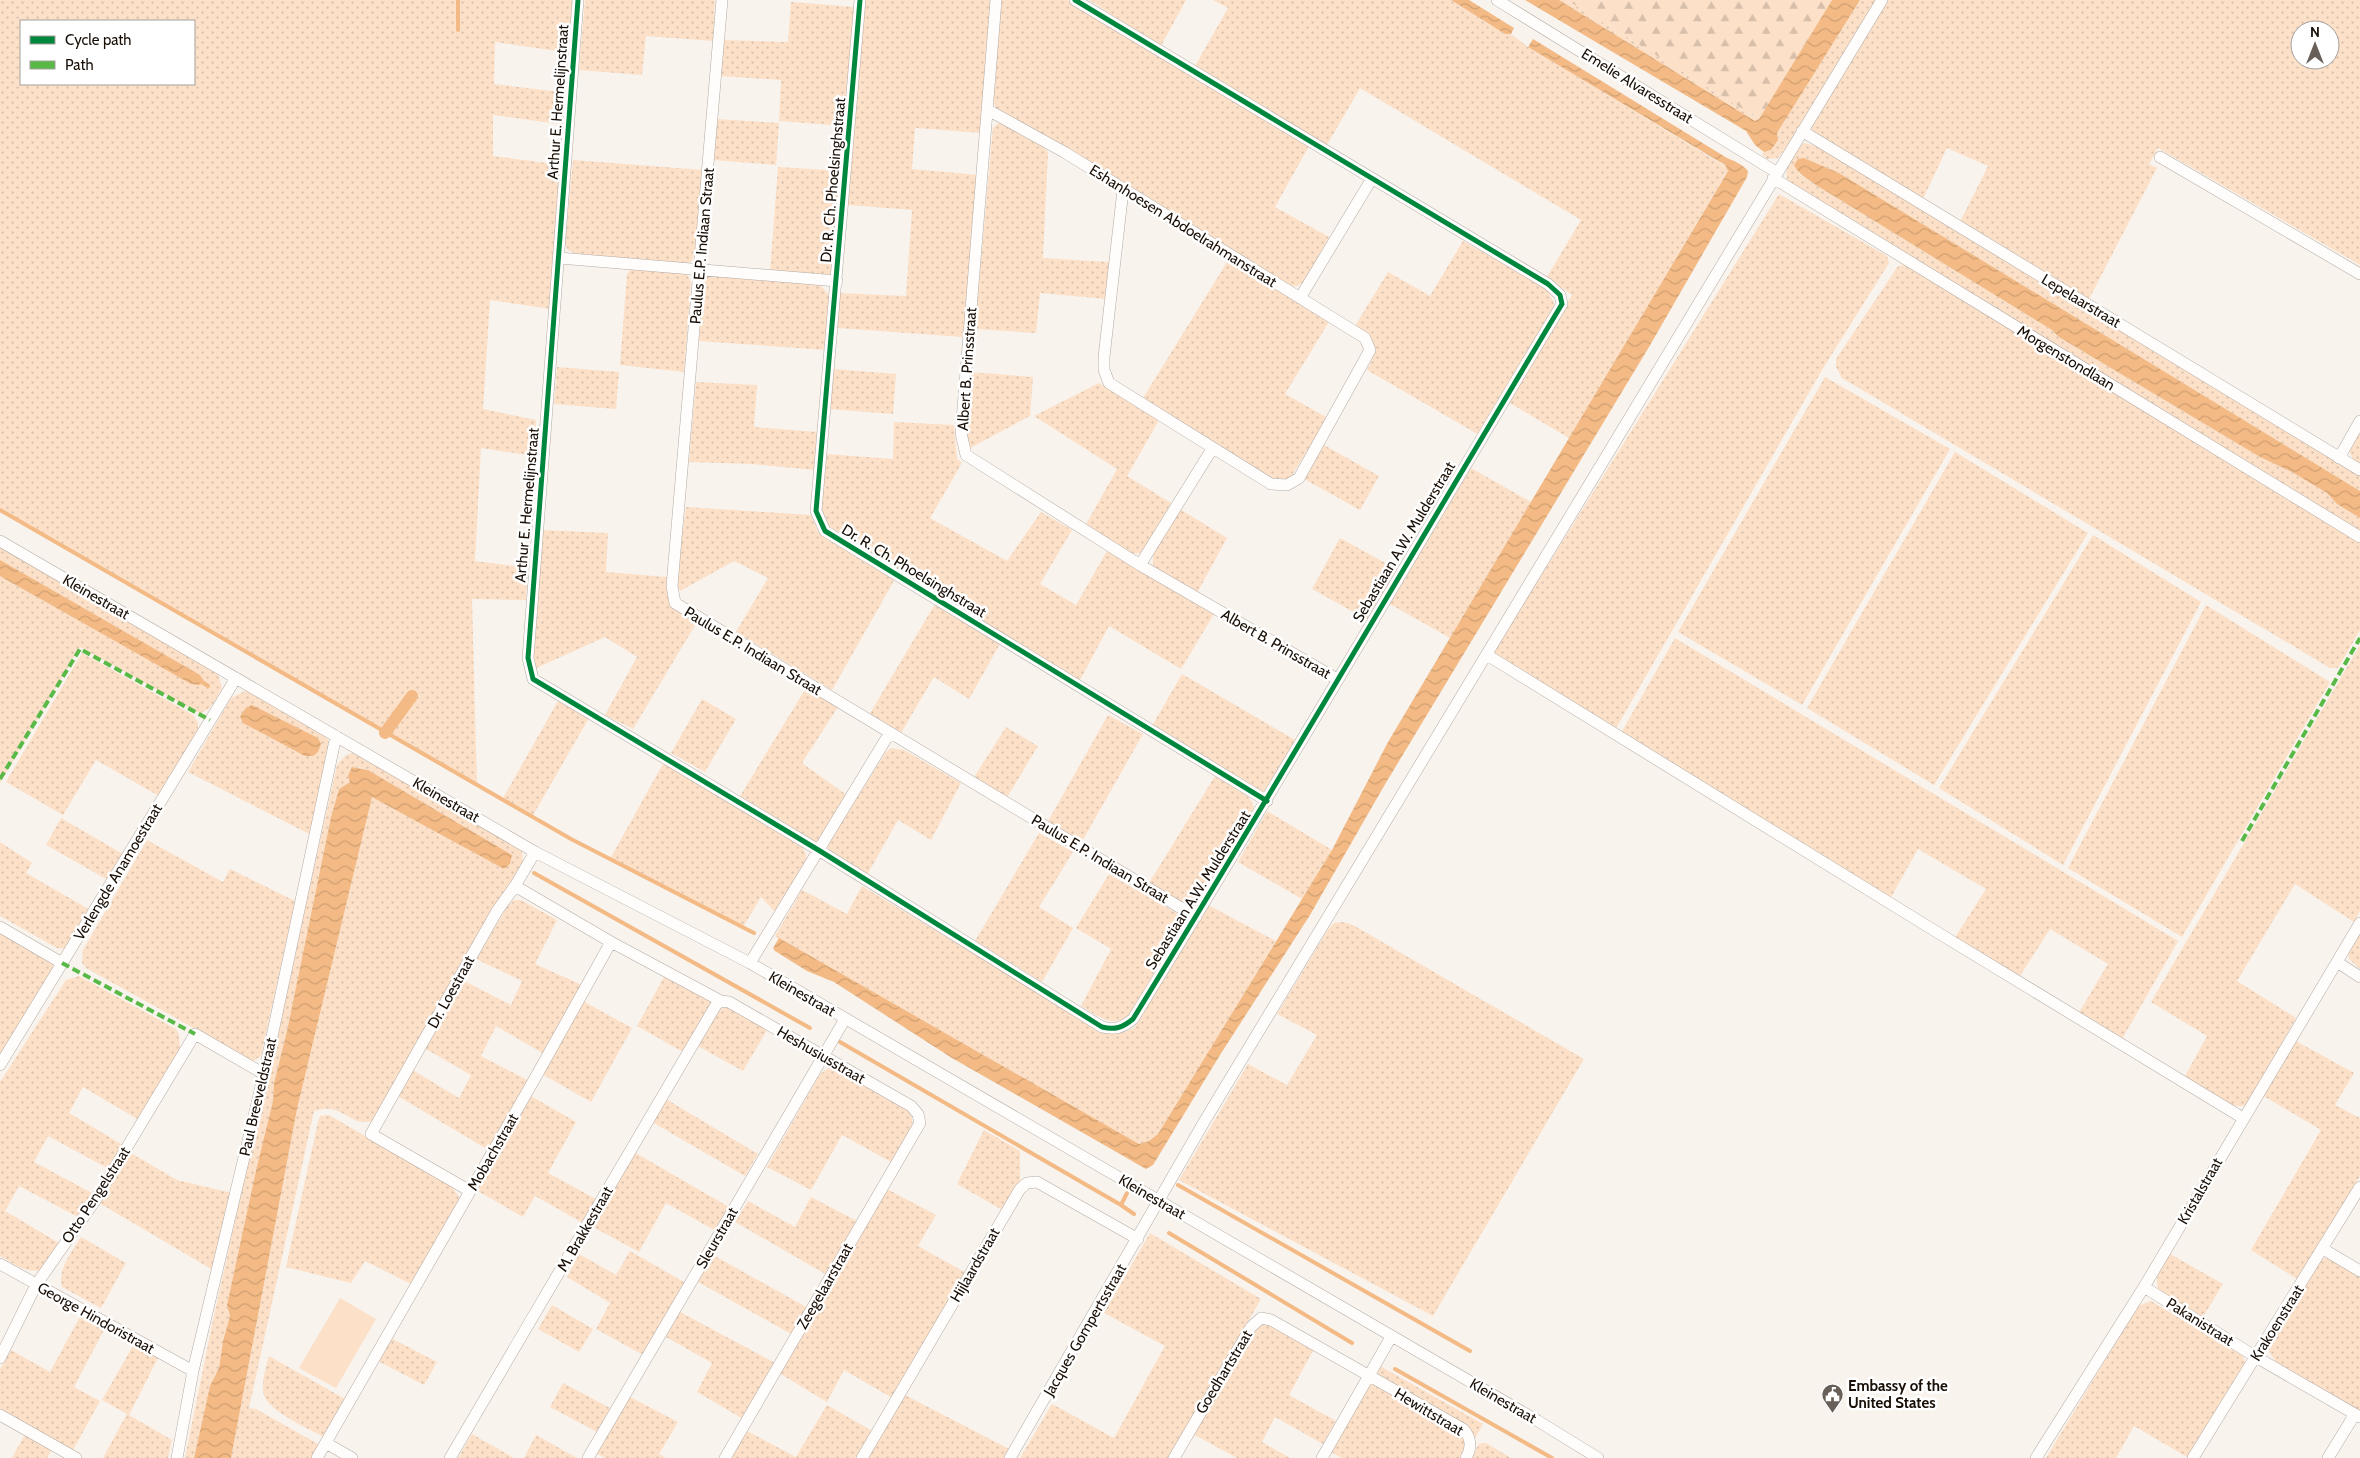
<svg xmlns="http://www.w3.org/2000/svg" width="2360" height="1458" viewBox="0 0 2360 1458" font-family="Cabin,sans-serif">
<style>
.grass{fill:url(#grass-dots);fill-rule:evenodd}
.forest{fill:url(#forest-firs)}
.green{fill:#fce0c8}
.water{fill:url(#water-waves)}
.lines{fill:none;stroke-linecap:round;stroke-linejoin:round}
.stream{stroke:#f3ba85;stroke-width:4}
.canal{stroke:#f3ba85;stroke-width:12}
.street-casing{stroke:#b3aba4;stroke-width:12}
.street{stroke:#fefdfc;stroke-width:11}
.quiet{stroke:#58b947;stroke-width:4;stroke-dasharray:8 4;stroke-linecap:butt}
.cycleway-casing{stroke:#fff;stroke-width:8}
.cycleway{stroke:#00873e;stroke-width:5}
.labels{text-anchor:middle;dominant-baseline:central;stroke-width:5;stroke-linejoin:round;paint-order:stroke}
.street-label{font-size:15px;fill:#190f07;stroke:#fff}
.poi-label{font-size:15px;font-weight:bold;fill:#190f07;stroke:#fff;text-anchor:start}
</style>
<defs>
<pattern id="grass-dots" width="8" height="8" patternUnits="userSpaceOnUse" patternTransform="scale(1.25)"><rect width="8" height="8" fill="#fce0c8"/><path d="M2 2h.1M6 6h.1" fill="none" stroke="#d7bfaa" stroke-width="1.8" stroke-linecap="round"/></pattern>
<pattern id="forest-firs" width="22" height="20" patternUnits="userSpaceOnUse" patternTransform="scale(1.25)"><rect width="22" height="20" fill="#fce0c8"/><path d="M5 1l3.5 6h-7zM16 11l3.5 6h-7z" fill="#d7bfaa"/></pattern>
<pattern id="water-waves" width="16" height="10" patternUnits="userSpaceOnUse" patternTransform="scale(1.25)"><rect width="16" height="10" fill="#f3ba85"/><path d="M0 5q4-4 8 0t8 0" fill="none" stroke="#d09f71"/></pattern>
</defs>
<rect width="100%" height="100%" fill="#f9f3ed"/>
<!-- grass -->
<path class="grass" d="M0,0h575l-4,53 -76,-11 -1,42 74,9 -2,32 -73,-10v41l69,9 -11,144 -61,-9 -7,109 53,11 -2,36 -53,-8 -6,113 53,7 -2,32 -54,-1 5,186 -477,-275zM21,21h173v63h-173z
M585,0h130l-2,41 -67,-5 -4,39 -63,-5z
M864,0h128l-10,133 -67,-5 -3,41 66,6 -14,162 -127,-9 2,-35 67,3 6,-86 -64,-5z
M1001,0h66l242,146 -34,61 54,30 -25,45 -7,4h-8l-293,-177 -3,-10z
M1089,0h97l-25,46z
M1213,0h238l54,34h6l17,13 197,119 3,4 -159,268 -61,-36 64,-107 -25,-18 34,-57 -221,-132 -33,57 -132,-79 33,-58z
M1559,0h8l192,119 -4,2z
M1860,0h17l-88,143 -11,15 -11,1 -5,-4 2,-3 7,-2 7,-10 -1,-7z
M1887,0h473v265l-202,-117 -9,16 8,4 -69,133 -129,-77 29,-58 -41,-18 -24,51 -111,-66 -1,-8zM2300,30h30v30h-30z
M791,2l63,5 -9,119 -66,-5 2,-41 -61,-4 3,-36 65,2z
M717,119l62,4 -3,42 -62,-5z
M1003,122l37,22 8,8 -5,106 66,4 -3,37 -66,-6 -4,40 -61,-4 17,-191 1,-10 4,-4z
M1804,143l16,4 540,329v15l-521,-318 -35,-15 -5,16 17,11 236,145 7,7 201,120 32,15 35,21 10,11 23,14v15l-572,-352c-6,-13 6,-31 16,-38z
M573,160l130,10 -7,81 -5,11 -7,2 -108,-10 -8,-4 -3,-6z
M778,167l64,4 -11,101 -4,4 -57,-3z
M1779,194l108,62 2,7 -67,107 -207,360 -122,-77z
M1463,241l83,47 8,15v7l-75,125 -112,-65c12,-23 10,-31 -12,-44l33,-54 42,24z
M1229,259l101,61 -45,74 43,24 -38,60 -9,2 -8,-2 -130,-80z
M1905,265l455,276v89l-22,38h-8l-488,-290 -6,-11v-8l62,-93z
M631,269l51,3 6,4 3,6 -7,90 -64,-7 7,-91z
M716,274l102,10c22,14 11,44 8,66l-127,-9 4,-59 5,-6z
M557,367l62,5 -3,37 -62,-5z
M833,369l63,5 -3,40 -64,-5z
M971,372l62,5 -3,39 -60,32 -4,-7z
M1825,377l125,72 -148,256 -124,-73z
M696,382l61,3 -3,42 64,5 -3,38 -63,-6 -63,-2z
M1099,383l60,37 -32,56 44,27 -30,50 -12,1 -44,-28 32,-57 -83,-53z
M894,422l60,3 3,34 5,4 -32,55 77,43 34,-49 31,18 -32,54 36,21 31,-54 107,63 -33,55 -72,-43 -30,56 -253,-157 -5,-20 6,-51 66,5z
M2360,430v36l-8,-8 -3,-9z
M1324,445l55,31 -19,34 -56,-31z
M1955,452l133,81 -154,252 -127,-77z
M1471,468l60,34 -81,136 -62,-35z
M686,507l125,8 7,17 77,47 -63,111 -96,-58 32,-54 -34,-17 -54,30 -4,-9z
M1178,508l49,30 -30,55 -38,-22 -6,-5v-16z
M542,530l66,3 -2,39 61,5c-1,32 5,29 30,45l-64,107 -28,-14 32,-58 -32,-20 -71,32 -2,-12z
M2093,535l108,67 -138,263 -124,-77z
M1340,538l58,32 -30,50 -56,-31z
M0,544l218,130 4,14c-5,9 -11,24 -23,25l-119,-66 -80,136z
M935,604l65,40 -31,55 -35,-22 -33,56 -32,-18z
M2206,605l124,77 -148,255 -114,-69z
M1675,638l503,303 -57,100 -43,-27 30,-50 -58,-35 -32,50 -64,-40 32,-50 -68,-40 -28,50 -269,-166z
M2360,645v266l-6,11 -59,-38 -58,97 59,37 -50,87c-15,7 -48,-20 -61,-29l22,-40 -56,-34z
M82,653l111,62 5,8v6l-39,67 -63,-36 -33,55 -57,-33z
M1182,674l113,66 -30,52 -5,-1 -108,-65z
M806,688l32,19 -36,56 46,33 -27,44 -6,2 -75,-46z
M245,691l7,2 74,44 4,6 -19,92 -123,-63 43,-74z
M702,699l34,20 -31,53 -34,-19z
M558,701l31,17 -57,99 -30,-17z
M1108,715l35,19 -63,111 -34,-20z
M1006,727l32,19 -32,53 -33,-20z
M891,748l13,2 57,33 -30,57 -33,-20 -31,55 -37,-22 -2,-5 2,-7 56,-89z
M352,753l7,2 160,93 3,4 1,10 -150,259c-19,5 -26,-9 -42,-12 -5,-1 -12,1 -17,2l-65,297 7,1 62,35 -5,14h-82l66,-349 75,-313 132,73 6,-5 2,-9 -144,-85 -10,-3 -8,15 -11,7 -8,28 -44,214 -13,52 -1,18 -46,204 3,11 -7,25 -4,27 -9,18 -16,72h-9l28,-138 124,-555 9,-10z
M664,762l138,85 4,7 1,8 -32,50 -14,-15 -18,30 -133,-68z
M1215,776c14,9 37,16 39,33l-54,91c-17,11 -36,-8 -51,-17z
M1267,811l65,39 -30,49 -64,-37z
M61,818l62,36 -15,26 -62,-35z
M1039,833l34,19 -34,55 34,21 -31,54 -67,-41z
M147,840l76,42 7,-13 65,32 -34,155 -8,5 -167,-93 -4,-5 1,-13z
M0,842l32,21 -6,10 66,38 -25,38 -10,-1 -57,-32z
M1109,874l71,41 3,14 -51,85c-20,15 -32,3 -51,-8l30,-57 -35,-21z
M862,886l239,145c14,5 21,3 34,-4l73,-122 68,36 -118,193 -9,7 -10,3 -364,-208 27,-46 45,24z
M514,900h7l36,20 -22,44 47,21 -38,69 -48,-28 -15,30 48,25 -39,70 -94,-56 15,-26 48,29 12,-23 -47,-27 40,-67 47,24 11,-24 -46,-22 31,-52z
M1343,922l10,3 231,134 -151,257 -254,-136 69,-116 39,21 30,-50 -40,-21 50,-83 7,-8z
M0,929l52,30 5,8 -57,87z
M2360,933v36l-11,-10 -1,-7z
M668,970l45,32 -30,50 -46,-26z
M79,976l97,53 3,6 1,14 -41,71 -56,-33 -14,26 54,32 -14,24 -61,-33 -14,26 60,32 -14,24 -61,-32 -14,25 54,32 -18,27c-15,4 -28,-7 -41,-14v-174l66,-102z
M583,1001l49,27 -41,74 -49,-28z
M726,1007l41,23 -24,41 -47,-26 23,-35z
M2294,1040l60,33 -19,32 25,13v58l-63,103 -46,-29 70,-120 -59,-35z
M830,1067l79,44c11,17 -7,37 -16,52l-51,-28 -31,55 -44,-23 53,-93z
M531,1096l45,26 -28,51 48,26 -13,24 -48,-27 -12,21 -47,-27z
M666,1099l92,55 -13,22 -93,-54z
M329,1115l123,72 9,13 -50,84 -46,-23 -14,22 -65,-16 32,-145 2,-6z
M984,1130l36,21v34l-16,26 -47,-27z
M129,1152l48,28 55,13 -19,77 -114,-67z
M634,1152l95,55 -13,24 -50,-28 -27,49 -46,-25z
M887,1189l49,26 -18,31 48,27 -72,126 -50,-29 -17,32 -48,-29z
M811,1197l46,24 -30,54 -92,-53 13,-21 47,26z
M1150,1233l111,66 -93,159h-148l32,-54 62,34 51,-92 -61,-33z
M81,1237l45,26 -25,45 -39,-21c-5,-17 10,-36 19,-50z
M630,1251l54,31 -41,73 -47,-26 14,-26 -43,-26 12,-23 37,21z
M2170,1254l53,30 -20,33 -43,-25c-8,-15 2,-25 10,-38z
M713,1255l95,53 -15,27 -95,-53z
M2328,1257l32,18v136l-83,-48 -8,-11v-6l52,-86z
M2151,1301l92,55 2,7 -58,94 -53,-31 -18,32h-70l92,-152z
M552,1305l41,24 -14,23 -41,-23z
M680,1312l95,51 -32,56 -46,-27 15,-29 -46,-26z
M82,1313l24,13 -32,61 26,14 -28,51 -72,-39v-44l11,-19 39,22z
M1267,1323l47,26 -25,46 47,26 -13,23 -48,-27 -13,25 28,16h-53l-44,-24 60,-105 7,-5z
M391,1338l46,24 -13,23 -46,-24z
M134,1344l24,14 -29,57 43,25 -4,18h-65l24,-44 -25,-14z
M269,1356l76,43 -21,38c-16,-9 -60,-27 -61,-46 -1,-11 3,-24 6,-35z
M1380,1366l103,58 -19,34h-122l-11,-6z
M563,1383l47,25 -13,24 -47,-25z
M905,1395l104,54 -5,9h-136z
M630,1397l48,25 -19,32 7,4h-61l-9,-5z
M827,1405l47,27 -16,26h-127l16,-27 49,26z
M25,1434l27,15 -5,9h-35z
M472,1434l42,24h-56z
M536,1435l41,23h-53z
M1486,1443l25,15h-40l8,-14z"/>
<!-- forest -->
<path class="forest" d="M1567,0h265l-73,119z"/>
<!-- green -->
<path class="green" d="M340,1298l36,21 -40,69 -37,-20z"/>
<!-- water -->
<path class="water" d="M1451,0h18l45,28 -3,6h-6z
M1525,0h34l196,121 4,-2 73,-119h28l-83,133 1,7 -7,10 -7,2 -9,-7 -9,-14z
M1533,39l194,119c8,3 16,7 21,13l-1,6 -98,170 -265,439 -74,129 -90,140 -67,110 -7,4 -194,-111 -118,-76 -27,-11 -32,-20 -2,-3 6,-10 360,206 10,-3 9,-7 174,-284 56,-108 340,-571 -3,-6 -197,-118z
M1804,158l35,15 521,318v27l-23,-14 -10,-11 -35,-21 -32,-15 -201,-120 -7,-7 -236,-145c-9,-7 -17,-10 -22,-20l4,-6z
M0,560l200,115 3,5 -3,5 -9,-1 -191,-108z
M252,705l66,33 3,6 -3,8 -5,4h-8l-62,-33 -3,-7 6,-8z
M352,767l16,3 144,85 -2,9 -6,5 -132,-72 -75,312 -66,349h-37l16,-72 9,-18 4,-27 7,-25 -3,-11 29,-134 17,-70 1,-18 13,-52 44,-214 8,-28 11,-7 -2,-6z"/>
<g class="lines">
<!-- stream -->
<path class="stream" d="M458,30v-30
M0,510l571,329 183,94
M199,680l9,6
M534,873l276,155
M840,1042l281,163 6,-12
M1178,1185l292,166
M1121,1205l13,9
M1169,1233l183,110
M1395,1369l157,89"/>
<!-- canal -->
<path class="canal" d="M385,733l27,-37"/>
<defs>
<path id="street" d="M578,0l-50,658 5,21 287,172 282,176c13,3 20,1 31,-8 146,-237 286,-477 429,-715l-2,-9 -12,-11 -473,-284
M722,0l-50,586 3,17 521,314
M860,0l-44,511 9,20 442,270
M996,0l-35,433 5,22 174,110 197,114
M1497,0l279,172
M988,110l76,42 301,186 5,12 -71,128 -12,7 -16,-1 -162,-101 -5,-13v-13l19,-167
M1802,131l558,339
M2160,157l200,117
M1773,178l587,359
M559,258l278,23
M1300,298l71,-118
M2339,458l21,-37
M0,541l535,311 215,111 788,458 60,37
M1140,565l72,-116
M1487,655l453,279 303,184
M0,927l62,36
M611,942l110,59 8,1 182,104 7,8 2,9 -195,335
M2337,962l23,15
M750,963l139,-229
M0,1065l236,-387
M470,1191l-99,-57 126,-223 18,-25 20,-34
M2323,1249l37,22
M0,1264l193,107
M2144,1287l112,70 104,60
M0,1358l36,-73 58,-83 101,-168 69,40
M0,1415l76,43
M326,1443l26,15
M177,1458l16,-87 71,-297 72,-338
M317,1458l217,-378 77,-138 -96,-56
M450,1458l266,-453 5,-4
M588,1458l257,-439
M862,1458l158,-269 7,-6 10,-1 101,57
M1010,1458l194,-336 678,-1122
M1174,1458l77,-131 10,-9 10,2 192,109c8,8 9,19 3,29
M1322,1458l69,-121
M2036,1458l108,-171 216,-364
M2193,1458l167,-271
M2328,1458l27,-44"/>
</defs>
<!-- street casing -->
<use href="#street" class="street-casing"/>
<!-- street -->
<use href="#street" class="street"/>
<!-- quiet -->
<path class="quiet" d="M0,779l80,-130 130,71
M2242,841l118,-203
M62,963l133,71"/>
<defs>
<path id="cycleway" d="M578,0l-50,658 5,21 287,172 282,176c13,3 20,1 31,-8 146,-237 286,-477 429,-715l-2,-9 -12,-11 -473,-284
M860,0l-44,511 9,20 442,270"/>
</defs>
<!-- cycleway casing -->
<use href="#cycleway" class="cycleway-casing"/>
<!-- cycleway -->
<use href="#cycleway" class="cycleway"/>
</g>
<!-- icons -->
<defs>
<symbol id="civic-pin" viewBox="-11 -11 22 30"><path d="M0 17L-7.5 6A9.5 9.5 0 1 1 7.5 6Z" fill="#675f58" stroke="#fff"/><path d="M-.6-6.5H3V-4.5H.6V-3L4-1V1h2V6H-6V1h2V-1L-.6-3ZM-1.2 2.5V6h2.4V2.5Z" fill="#fff"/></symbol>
</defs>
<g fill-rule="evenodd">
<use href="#civic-pin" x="1820" y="1382" width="25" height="34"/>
</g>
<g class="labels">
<!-- street labels -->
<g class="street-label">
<text transform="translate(1637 86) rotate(32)">Emelie Alvaresstraat</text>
<text transform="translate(558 102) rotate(-86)">Arthur E. Hermelijnstraat</text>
<text transform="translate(833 180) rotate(-85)">Dr. R. Ch. Phoelsinghstraat</text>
<text transform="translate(1183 226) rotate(32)">Eshanhoesen Abdoelrahmanstraat</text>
<text transform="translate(702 246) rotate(-85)">Paulus E.P. Indiaan Straat</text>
<text transform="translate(2081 301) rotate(31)">Lepelaarstraat</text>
<text transform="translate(2066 358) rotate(31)">Morgenstondlaan</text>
<text transform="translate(967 369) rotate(-86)">Albert B. Prinsstraat</text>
<text transform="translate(527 505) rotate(-85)">Arthur E. Hermelijnstraat</text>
<text transform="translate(1404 542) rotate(-59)">Sebastiaan A.W. Mulderstraat</text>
<text transform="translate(914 571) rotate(31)">Dr. R. Ch. Phoelsinghstraat</text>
<text transform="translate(96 597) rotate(30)">Kleinestraat</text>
<text transform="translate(1276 644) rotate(30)">Albert B. Prinsstraat</text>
<text transform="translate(753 651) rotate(31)">Paulus E.P. Indiaan Straat</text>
<text transform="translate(446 800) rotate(30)">Kleinestraat</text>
<text transform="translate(1100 859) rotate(31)">Paulus E.P. Indiaan Straat</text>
<text transform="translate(118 872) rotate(-59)">Verlengde Anamoestraat</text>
<text transform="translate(1198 890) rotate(-58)">Sebastiaan A.W. Mulderstraat</text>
<text transform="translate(451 992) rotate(-61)">Dr. Loestraat</text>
<text transform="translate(802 994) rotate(30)">Kleinestraat</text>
<text transform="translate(821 1055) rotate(30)">Heshusiusstraat</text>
<text transform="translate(258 1097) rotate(-77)">Paul Breeveldstraat</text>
<text transform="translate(493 1152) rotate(-60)">Mobachstraat</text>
<text transform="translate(2200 1191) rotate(-60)">Kristalstraat</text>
<text transform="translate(96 1195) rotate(-57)">Otto Pengelstraat</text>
<text transform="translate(1152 1197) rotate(30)">Kleinestraat</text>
<text transform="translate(585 1229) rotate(-60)">M. Brakkestraat</text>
<text transform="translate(717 1238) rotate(-60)">Sleurstraat</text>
<text transform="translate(975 1265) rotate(-60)">Hijlaardstraat</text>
<text transform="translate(825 1286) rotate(-60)">Zeegelaarstraat</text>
<text transform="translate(96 1318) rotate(29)">George Hindoristraat</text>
<text transform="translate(2200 1322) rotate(32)">Pakanistraat</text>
<text transform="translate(2277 1323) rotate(-58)">Krakoenstraat</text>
<text transform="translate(1085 1330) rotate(-60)">Jacques Gompertsstraat</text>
<text transform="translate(1224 1372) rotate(-59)">Goedhartstraat</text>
<text transform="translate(1503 1401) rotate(30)">Kleinestraat</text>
<text transform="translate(1429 1412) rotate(31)">Hewittstraat</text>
</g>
<!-- poi labels -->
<g class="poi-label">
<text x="1848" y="1386">Embassy of the<tspan x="1848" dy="17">United States</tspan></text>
</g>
</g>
<!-- legend -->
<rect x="20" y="20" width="175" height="65" fill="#ffffff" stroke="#a39f9c"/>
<rect x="30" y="36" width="25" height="8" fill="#00873e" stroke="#a39f9c"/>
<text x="65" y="45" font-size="15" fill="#190f07">Cycle path</text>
<rect x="30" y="61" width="25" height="8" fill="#58b947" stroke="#a39f9c"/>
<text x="65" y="70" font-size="15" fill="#190f07">Path</text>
<!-- north arrow -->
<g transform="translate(2315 45)"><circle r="24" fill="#ffffff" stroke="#a39f9c"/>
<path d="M0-4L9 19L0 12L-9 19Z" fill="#675f58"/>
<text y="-8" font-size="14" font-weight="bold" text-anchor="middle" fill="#190f07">N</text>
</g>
</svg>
